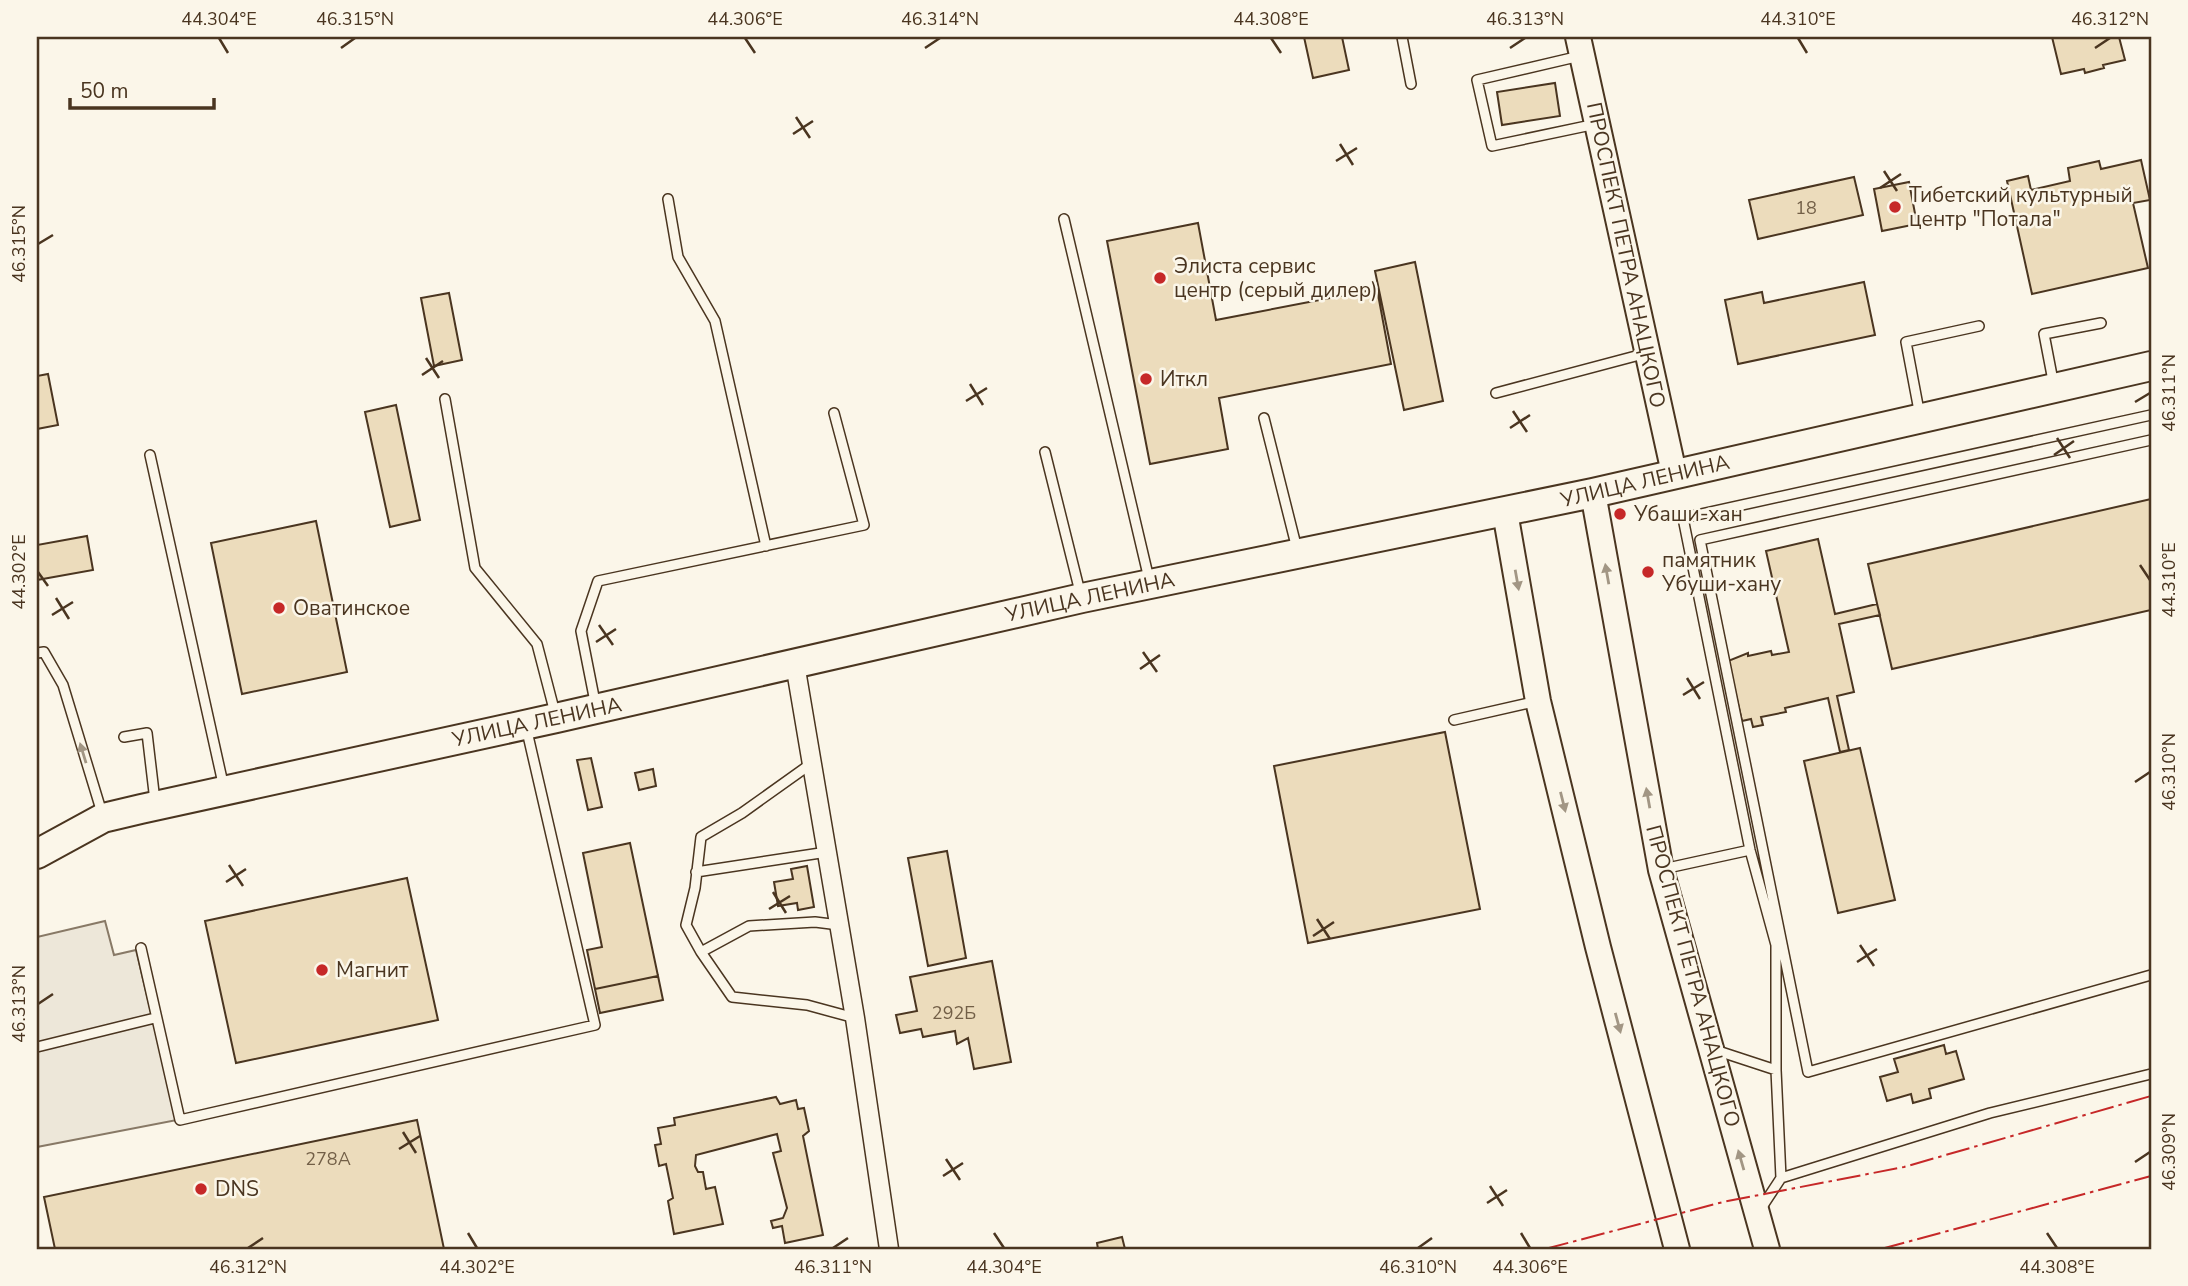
<svg xmlns="http://www.w3.org/2000/svg" width="2188" height="1286" viewBox="0 0 2188 1286" font-family="'Nunito Sans',sans-serif">
<style>
.parking{fill:#ede7d9;stroke:#887966;stroke-width:2}
.building{fill:#ecdcbc;stroke:#4a3520;stroke-width:2}
.lines{fill:none;stroke-linecap:round;stroke-linejoin:round}
.lane-casing{stroke:#4a3520;stroke-width:12}
.street-casing{stroke:#4a3520;stroke-width:21}
.secondary-casing{stroke:#4a3520;stroke-width:28}
.primary-casing{stroke:#4a3520;stroke-width:32}
.lane{stroke:#fbf6e9;stroke-width:9}
.street{stroke:#fbf6e9;stroke-width:18}
.secondary{stroke:#fbf6e9;stroke-width:24}
.primary{stroke:#fbf6e9;stroke-width:28}
.power{stroke:#c62828;stroke-width:2;stroke-dasharray:24 5 3.5 5;stroke-linecap:butt}
.oneway{fill:#a29684}
.ticks{fill:none;stroke:#4a3520;stroke-width:2.5}
.poi-dot{fill:#c62828;stroke:#fbf6e9;stroke-width:2.5}
.labels{text-anchor:middle;dominant-baseline:central;stroke-width:5;stroke-linejoin:round;paint-order:stroke}
.number-label{font-size:18px;fill:#725f47}
.poi-label{font-size:21px;fill:#4a3520;stroke:#fbf6e9;text-anchor:start}
.street-label{font-size:21px;fill:#4a3520;stroke:#fbf6e9}
.neatline{fill:none;stroke:#4a3520;stroke-width:2.5}
.ticks-label{font-size:18px;text-anchor:middle;fill:#4a3520}
</style>
<rect width="100%" height="100%" fill="#fbf6e9"/>
<!-- parking -->
<path class="parking" d="M105,921l9,34 22,-5 41,170 -140,27v-210z"/>
<!-- building -->
<path class="building" d="M1304,37h38l7,33 -36,8z
M2052,37h67l6,23 -22,5 1,3 -19,5 -1,-4 -23,5z
M1555,83l5,33 -58,9 -5,-33z
M2141,160l9,40 -17,3 15,65 -116,26 -25,-113 21,-5 3,14 39,-9 -2,-13 31,-7 2,8z
M1854,177l9,38 -105,24 -9,-39z
M1909,182l8,42 -35,7 -8,-42z
M1198,223l18,97 161,-31 14,75 -172,34 9,51 -78,15 -43,-223z
M1415,262l28,139 -39,9 -29,-139z
M1864,282l11,53 -137,29 -13,-64 37,-8 2,11z
M449,293l13,67 -28,6 -13,-68z
M48,374l10,51 -21,4v-53z
M396,405l24,115 -30,7 -25,-115z
M2151,499v111l-259,59 -24,-105z
M316,521l31,151 -105,22 -31,-151z
M87,536l6,34 -56,10v-35z
M1818,539l17,75 42,-10 3,11 -41,9 15,68 -17,4 12,54 -9,2 -12,-54 -43,10 1,4 -25,5 2,8 -10,2 -2,-8 -9,2 -14,-60 20,-8v3l23,-5 1,4 17,-3 -23,-101z
M1445,732l35,177 -172,34 -34,-177z
M1860,748l35,152 -57,13 -34,-152z
M591,758l11,49 -14,3 -11,-50z
M653,769l3,17 -17,4 -4,-17z
M630,843l28,133 -63,13 -8,-39 15,-3 -19,-94z
M947,851l19,107 -38,8 -20,-108z
M807,866l7,41 -16,3 -1,-7 -19,3 -4,-24 19,-3 -2,-10z
M407,878l31,142 -202,43 -31,-142z
M992,961l19,101 -37,7 -6,-31 -11,6 -2,-13 -32,6 -2,-8 -21,4 -4,-18 21,-4 -7,-34z
M658,976l5,24 -63,13 -5,-24z
M1944,1045l2,9 10,-3 8,28 -35,10 2,9 -18,5 -2,-9 -24,7 -7,-24 18,-5 -4,-13z
M776,1097l4,7 16,-4 2,9 6,-1 5,23 -6,5 20,99 -38,8 -3,-17 -9,2 -2,-7 12,-3 4,-10 -14,-55 8,-2 -4,-17 -81,21 -1,11 3,6h5l3,17 9,-2 8,37 -49,10 -6,-33 5,-3 -7,-34 -7,2 -4,-21 6,-1 -3,-16 17,-3 -1,-7z
M417,1120l27,129h-389l-11,-52z
M1122,1237l3,12h-27l-1,-6z"/>
<g class="lines">
<defs>
<path id="lane" d="M1402,37l9,47
M1580,56l-103,24 15,66 104,-22
M668,199l10,58 37,64 51,225
M1064,219l85,360
M2054,386l-10,-52 57,-11
M1496,393l151,-40
M445,399l30,169 62,76 18,69
M1920,416l-14,-74 73,-16
M1264,418l33,131
M2151,440l-451,100 108,532 343,-97
M1045,452l36,144
M150,455l74,333
M37,653l7,-1 19,33 39,128
M596,707l-15,-76 17,-50 266,-56 -30,-112
M1454,720l84,-19
M124,737l23,-4 8,68
M812,763l-70,50 -41,24 -6,51 -9,37 15,27 31,45 75,8 48,13
M1663,869l87,-19
M696,872l131,-20
M141,948l39,172 415,-95 -69,-298
M701,952l48,-26 66,-4 24,3
M37,1047l118,-29
M1715,1050l61,20
M1781,1178l209,-65 161,-39
M1760,1210l21,-32 -5,-108v-125l-26,-95 -67,-332 468,-103"/>
<path id="street" d="M795,664l60,354 34,231"/>
<path id="secondary" d="M1578,37l96,436
M1593,493l68,377 106,379
M1505,512l33,189 60,246 79,302"/>
<path id="primary" d="M37,854l66,-36 38,-9 415,-91 526,-120 511,-105 558,-127"/>
</defs>
<!-- lane casing -->
<use href="#lane" class="lane-casing"/>
<!-- street casing -->
<use href="#street" class="street-casing"/>
<!-- secondary casing -->
<use href="#secondary" class="secondary-casing"/>
<!-- primary casing -->
<use href="#primary" class="primary-casing"/>
<!-- lane -->
<use href="#lane" class="lane"/>
<!-- street -->
<use href="#street" class="street"/>
<!-- secondary -->
<use href="#secondary" class="secondary"/>
<!-- primary -->
<use href="#primary" class="primary"/>
<!-- power -->
<path class="power" d="M1545,1249l178,-47 181,-35 247,-71
M1881,1249l270,-73"/>
</g>
<!-- one-way arrows -->
<defs><path id="oneway-solid" d="M-6-.8H1V-3.2L6.5 0L1 3.2V.8H-6Z" transform="scale(1.75)"/></defs>
<g class="oneway">
<use href="#oneway-solid" transform="translate(1607 574) rotate(-100)"/>
<use href="#oneway-solid" transform="translate(1517 580) rotate(80)"/>
<use href="#oneway-solid" transform="translate(83 753) rotate(-107)"/>
<use href="#oneway-solid" transform="translate(1648 798) rotate(-100)"/>
<use href="#oneway-solid" transform="translate(1563 802) rotate(76)"/>
<use href="#oneway-solid" transform="translate(1618 1023) rotate(75)"/>
<use href="#oneway-solid" transform="translate(1741 1160) rotate(-106)"/>
</g>
<!-- ticks -->
<path class="ticks" d="M219,38l9,15M745,38l10,15M1271,38l10,15M1798,38l9,15M341,48l14,-10M925,48l15,-10M1510,48l15,-10M2095,48l15,-10M796,117l14,21M793,134l20,-13M1340,144l13,21M1336,161l21,-13M1884,171l13,20M1880,188l21,-14M38,244l15,-9M426,358l13,20M422,375l21,-14M970,384l13,21M966,401l21,-13M2135,402l15,-9M1513,411l14,21M1510,428l20,-13M2057,438l13,20M2054,455l20,-14M2140,565l10,15M38,572l10,14M56,598l13,21M52,615l21,-13M599,625l14,20M596,642l20,-13M1143,652l14,20M1140,669l20,-14M1687,678l13,21M1683,695l21,-13M2135,782l15,-10M229,865l14,21M226,882l20,-13M773,892l13,21M769,909l21,-13M1317,919l13,20M1313,936l21,-14M1860,945l14,21M1857,962l20,-13M38,1004l15,-10M403,1132l13,21M399,1149l21,-13M946,1159l14,21M2135,1162l15,-10M943,1176l20,-13M1490,1186l13,20M1487,1203l20,-13M468,1233l9,15M994,1233l10,15M1521,1233l9,15M2047,1233l10,15M248,1248l15,-10M833,1248l15,-10M1418,1248l14,-10"/>
<!-- markers -->
<g class="poi-dot">
<circle cx="1895" cy="207" r="7"/>
<circle cx="1160" cy="278" r="7"/>
<circle cx="1146" cy="379" r="7"/>
<circle cx="1620" cy="514" r="7"/>
<circle cx="1648" cy="572" r="7"/>
<circle cx="279" cy="608" r="7"/>
<circle cx="322" cy="970" r="7"/>
<circle cx="201" cy="1189" r="7"/>
</g>
<g class="labels">
<!-- number labels -->
<g class="number-label">
<text x="1806" y="208">18</text>
<text x="954" y="1013">292Б</text>
<text x="328" y="1159">278А</text>
</g>
<!-- poi labels -->
<g class="poi-label">
<text x="1909" y="195">Тибетский культурный<tspan x="1909" dy="24">центр "Потала"</tspan></text>
<text x="1174" y="266">Элиста сервис<tspan x="1174" dy="24">центр (серый дилер)</tspan></text>
<text x="1160" y="379">Иткл</text>
<text x="1634" y="514">Убаши-хан</text>
<text x="1662" y="560">памятник<tspan x="1662" dy="24">Убуши-хану</tspan></text>
<text x="293" y="608">Оватинское</text>
<text x="336" y="970">Магнит</text>
<text x="215" y="1189">DNS</text>
</g>
<!-- street labels -->
<g class="street-label">
<text transform="translate(1626 255) rotate(78)">ПРОСПЕКТ ПЕТРА АНАЦКОГО</text>
<text transform="translate(1645 481) rotate(-13)">УЛИЦА ЛЕНИНА</text>
<text transform="translate(1090 597) rotate(-12)">УЛИЦА ЛЕНИНА</text>
<text transform="translate(537 722) rotate(-12)">УЛИЦА ЛЕНИНА</text>
<text transform="translate(1693 976) rotate(75)">ПРОСПЕКТ ПЕТРА АНАЦКОГО</text>
</g>
</g>
<!-- border -->
<rect width="2188" height="1286" fill="none" stroke="#fbf6e9" stroke-width="77"/>
<!-- scale -->
<path d="M70 98v10h144v-10" fill="none" stroke="#4a3520" stroke-width="3.5"/>
<text x="80" y="98" font-size="21" fill="#4a3520" stroke="#fbf6e9" stroke-width="5" paint-order="stroke">50 m</text>
<rect x="38" y="38" width="2112" height="1210" class="neatline"/>
<g class="ticks-label">
<text x="219" y="25">44.304°E</text>
<text x="355" y="25">46.315°N</text>
<text x="745" y="25">44.306°E</text>
<text x="940" y="25">46.314°N</text>
<text x="1271" y="25">44.308°E</text>
<text x="1525" y="25">46.313°N</text>
<text x="1798" y="25">44.310°E</text>
<text x="2110" y="25">46.312°N</text>
<text transform="translate(19 244) rotate(-90)" y="6">46.315°N</text>
<text transform="translate(2169 393) rotate(-90)" y="6">46.311°N</text>
<text transform="translate(19 572) rotate(-90)" y="6">44.302°E</text>
<text transform="translate(2169 580) rotate(-90)" y="6">44.310°E</text>
<text transform="translate(2169 772) rotate(-90)" y="6">46.310°N</text>
<text transform="translate(19 1004) rotate(-90)" y="6">46.313°N</text>
<text transform="translate(2169 1152) rotate(-90)" y="6">46.309°N</text>
<text x="248" y="1273">46.312°N</text>
<text x="477" y="1273">44.302°E</text>
<text x="833" y="1273">46.311°N</text>
<text x="1004" y="1273">44.304°E</text>
<text x="1418" y="1273">46.310°N</text>
<text x="1530" y="1273">44.306°E</text>
<text x="2057" y="1273">44.308°E</text>
</g>
</svg>
